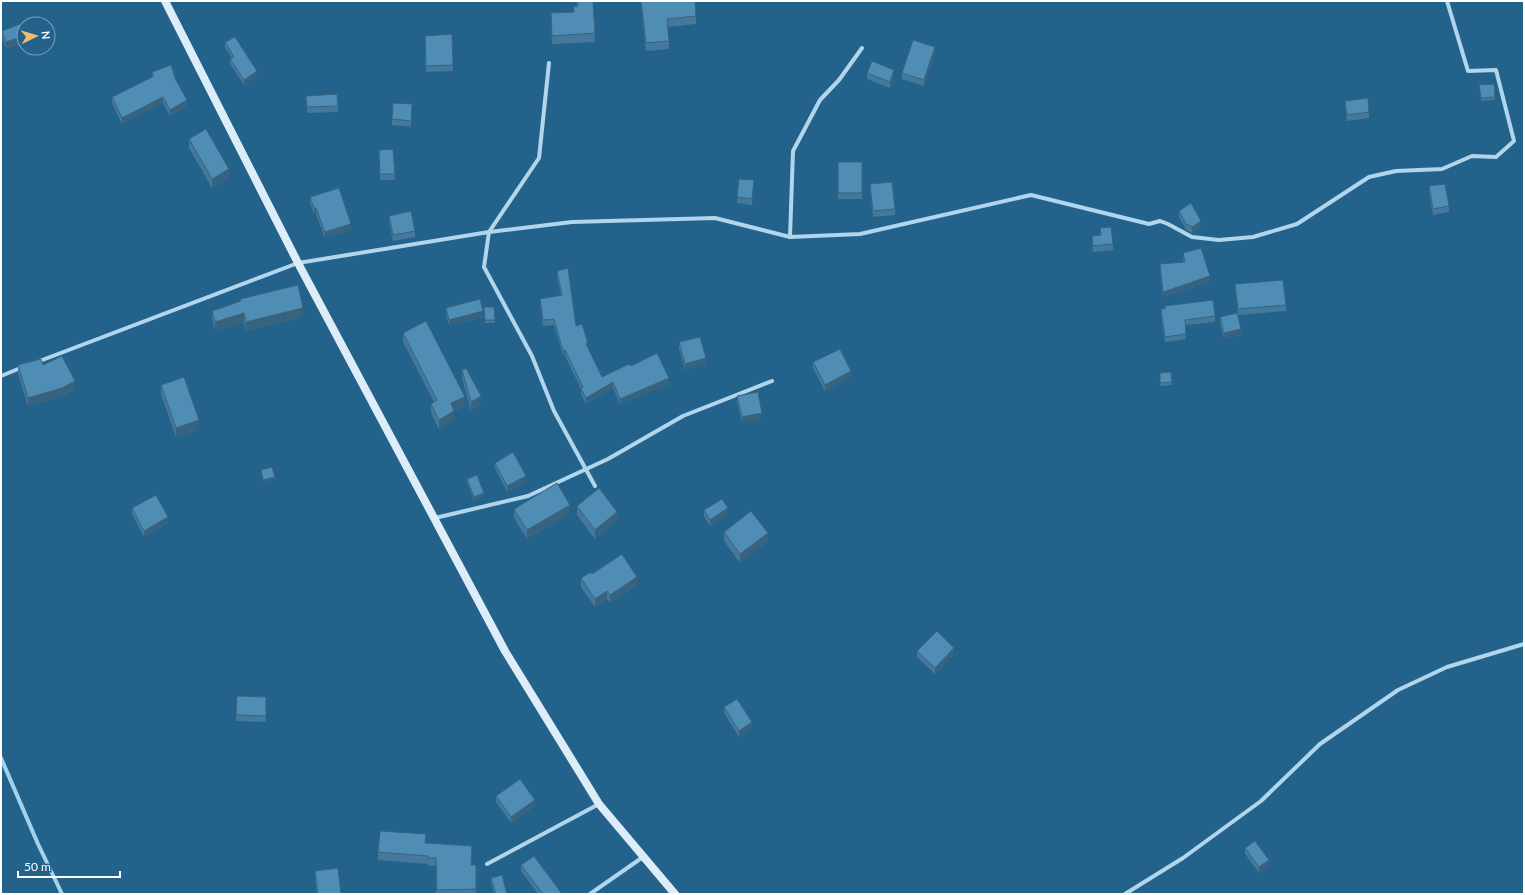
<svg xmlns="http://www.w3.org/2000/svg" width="1525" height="895" viewBox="0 0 1525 895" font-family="Lato,sans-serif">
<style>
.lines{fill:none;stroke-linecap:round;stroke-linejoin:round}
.stream{stroke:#a5d2eb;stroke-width:4}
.street{stroke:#b1d5ea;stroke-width:4}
.secondary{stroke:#dcedf8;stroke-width:8}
.wall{fill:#45799b}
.shaded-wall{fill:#38637e}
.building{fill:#508db4;stroke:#38637e}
</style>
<rect width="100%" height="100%" fill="#23628b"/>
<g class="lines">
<!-- stream -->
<path class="stream" d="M1,758l37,86 24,50"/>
<!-- street -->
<path class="street" d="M549,63l-10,95 -50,74 -5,35 48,89 22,55 41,75
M790,237l3,-86 27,-51 19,-20 23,-32
M37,362l261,-99 191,-31 83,-10 143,-4 75,19 70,-3 171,-39 118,29 11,-3 8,3 24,13 27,3 34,-3 44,-13 72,-47 27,-6 46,-2 30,-13 24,1 18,-16 -18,-71 -28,1 -21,-70
M1,376l22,-9
M435,518l93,-22 80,-37 75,-43 89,-35
M487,864l112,-60
M590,894l53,-37
M1125,894l58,-36 78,-57 59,-57 78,-54 49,-23 77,-23"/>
<!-- secondary -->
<path class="secondary" d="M165,1l133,262 207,388 94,153 76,90"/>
</g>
<!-- wall -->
<path class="wall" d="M576,1h17l2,41 -43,2 -1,-31 22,-1 4,-6z
M641,1h54l1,15v8l-29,3 2,14v8l-23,2 -5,-45z
M2,31l22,5v6l-18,6 -4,-11z
M425,36l28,29v6l-27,1z
M225,42l32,35 -13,8 -14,-21v-5l2,-1 -7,-10z
M935,53l-11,33 -22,-7v-6z
M152,72l24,8 11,26 -17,10 -7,-13 -41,21 -10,-21v-6l40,-20z
M867,73l27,3 -4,12 -23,-9z
M1479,85l16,12v3l-14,1z
M306,96l32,10v6l-31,1z
M1345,101l24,11v6l-22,3 -2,-14z
M412,110l-1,17 -19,-2v-6z
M189,139l40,39 -17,10 -23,-40z
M379,150l16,24v6h-15z
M838,162h24v37h-24z
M870,184l25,25v6l-22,2 -3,-27z
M754,186l-2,19 -15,-2v-6z
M1429,186l20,20v6l-16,3 -4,-23z
M310,197l41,33 -26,8 -9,-24h-2l-4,-11z
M1179,211l22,16 -9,6 -6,-3 -7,-13z
M389,216l26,15v6l-22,4 -4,-19z
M1100,228l13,16v6l-20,2 -1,-10v-6l8,-1z
M1183,253l27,29 -47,15 -3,-27v-6l24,-2 -1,-3z
M557,271l19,55 12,22 14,29 29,-11 38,18 -49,20 -7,-16 -27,16 -5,-10v-5l-16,-33h-2l-9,-31 -11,1 -3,-22v-5l21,-3 -4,-20z
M1235,284l51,21v6l-48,4 -3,-25z
M240,299l63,18 -57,14 -2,-9 -29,8 -3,-11v-8l28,-9z
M1165,306l50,10v6l-30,3 1,14 -21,3 -4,-27v-6h4z
M484,307h10l1,16h-10z
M446,308l37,9 -34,9 -3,-12z
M1220,317l21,18 -17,4 -4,-16z
M403,333l62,73 -11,5v9l-15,9 -8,-16v-9l3,-2 -31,-60z
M679,342l27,22 -21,6 -6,-22z
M813,362l38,15 -26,14 -12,-23z
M18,365l57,24 -13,7 -34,10 -10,-32z
M462,370l19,35 -10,6 -9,-33z
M1160,373l12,9v3l-12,1z
M161,385l38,44 -23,8 -15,-43z
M737,396l25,23 -20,4 -5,-21z
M495,463l31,19 -19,10 -12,-24z
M467,479l17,17 -10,4 -7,-18z
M577,506l40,15 -22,18 -18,-24z
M132,508l36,15 -24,14 -12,-23z
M514,509l56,5 -43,25 -13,-21z
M704,510l24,4 -18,12 -6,-10z
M724,532l44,9 -28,22 -16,-22z
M592,574l45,11 -27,18 -3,-4 -12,8 -14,-20v-9z
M917,651l37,3 -19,20 -18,-17z
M237,696l29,1v25l-30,-1z
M724,707l28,21 -13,9 -15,-24z
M496,796l39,10 -24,17 -15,-21z
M426,843l46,11 -1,11h5v29h-40v-28h-8v-2l-50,-4v-8z
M1245,848l24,18 -10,7 -14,-19z
M521,865l41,29h-24l-17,-23z
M315,871l26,23h-24l-2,-14z
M491,878l16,16h-13l-3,-11z"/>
<!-- shaded-wall -->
<path class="shaded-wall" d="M24,36v6l-18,6v-6z
M935,47v6l-11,33v-6z
M894,70v6l-4,12v-6z
M257,71v6l-13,8v-5z
M163,97v6l-41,21v-6z
M187,100v6l-17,10v-6z
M229,169v9l-17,10v-9z
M754,180v6l-2,19v-6z
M314,208h2v6h-2z
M1201,221v6l-9,6v-6z
M351,224v6l-26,8v-6z
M1210,276v6l-47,15v-5z
M303,308v9l-57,14v-9z
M483,311v6l-34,9v-6z
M244,313v9l-29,8v-8z
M1241,329v6l-17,4v-6z
M565,350v6h-2v-5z
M706,358v6l-21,6v-6z
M851,371v6l-26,14v-6z
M669,378v6l-49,20v-5z
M75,381v8l-13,7 -34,10v-8z
M613,382v6l-27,16v-6z
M481,396v9l-10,6v-9z
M465,397v9l-14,6v-9z
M454,411v9l-15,9v-9z
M762,413v6l-20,4v-6z
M199,420v9l-23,8v-9z
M526,476v6l-19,10v-6z
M275,477v3l-12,3v-3z
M484,493v3l-10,4v-3z
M570,505v9l-43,25v-9z
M728,508v6l-18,12v-6z
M617,512v9l-22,18v-9z
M168,517v6l-24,14v-6z
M768,533v8l-28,22v-9z
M637,577v8l-27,18v-8z
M607,591v8l-12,8v-8z
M954,648v6l-19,20v-6z
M752,722v6l-13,9v-6z
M535,800v6l-24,17v-6z
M1269,860v6l-10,7v-6z"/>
<!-- building -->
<path class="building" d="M577,1h16l2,32 -43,3 -1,-23 23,-1 -1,-5 5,-1z
M641,1h54l1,15 -29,3 2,22 -23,2z
M20,24l4,12 -18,6 -4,-11z
M452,34l1,31 -27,1 -1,-30z
M235,37l22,34 -13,9 -14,-21 4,-2 -9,-15z
M913,40l22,7 -11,33 -22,-7z
M872,61l22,9 -4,12 -23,-9z
M171,65l5,15 11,20 -17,10 -7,-13 -41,21 -10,-21 42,-21 -2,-4z
M1494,84l1,13 -14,1 -2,-13z
M337,94l1,12 -31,1 -1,-11z
M1368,98l1,14 -22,3 -2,-14z
M393,103l19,1 -1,17 -19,-2z
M206,129l23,40 -17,10 -23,-40z
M393,149l2,25h-15l-1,-24z
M838,162h24v31h-24z
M739,179l15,1 -2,19 -15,-2z
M892,182l3,27 -22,2 -3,-27z
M1445,184l4,22 -16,3 -4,-23z
M339,188l12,36 -26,8 -9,-24h-2l-4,-11z
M1191,203l10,18 -9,6 -6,-3 -7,-13z
M411,211l4,20 -22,4 -4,-19z
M1111,227l2,17 -20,2 -1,-10 9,-1 -1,-7z
M1201,248l9,28 -47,16 -3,-28 25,-2 -2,-9z
M568,268l8,58 6,-2 6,19 -2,1 16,33 27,-13 2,2 26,-13 12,25 -49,21 -7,-17 -27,16 -5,-9 2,-2 -18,-37 -2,1 -9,-32 -11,1 -3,-21 22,-4 -5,-24z
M1283,280l3,25 -48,4 -3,-25z
M298,285l5,23 -57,14 -2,-9 -29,9 -3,-11 29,-10 -1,-2z
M480,299l3,12 -34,9 -3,-12z
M1213,300l2,16 -30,4 1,14 -21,3 -4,-28h4v-3z
M484,307h10l1,13h-10z
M1237,313l4,16 -17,4 -4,-16z
M426,321l39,76 -14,6 3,8 -15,9 -8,-16 6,-4 -34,-67z
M700,337l6,21 -21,6 -6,-22z
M840,349l11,22 -26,14 -12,-23z
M62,356l13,25 -13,7 -34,10 -10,-33 23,-6 2,6z
M466,368l15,28 -10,6 -9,-32z
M1171,372l1,10 -12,1v-10z
M184,377l15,43 -23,8 -15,-43z
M758,392l4,21 -20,4 -5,-21z
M513,452l13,24 -19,10 -12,-23z
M272,467l3,10 -12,3 -2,-10z
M477,475l7,18 -10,4 -7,-18z
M557,483l13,22 -43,25 -13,-21z
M599,488l18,24 -22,18 -18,-24z
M156,495l12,22 -24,14 -12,-23z
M722,499l6,9 -18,12 -6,-10z
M751,511l17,22 -28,21 -16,-22z
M622,554l15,23 -27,18 -3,-4 -12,8 -14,-21 10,-6 1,2z
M937,631l17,17 -19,20 -18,-17z
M237,696l29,1v19l-30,-1z
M737,699l15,23 -13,9 -15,-24z
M520,779l15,21 -24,17 -15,-21z
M380,831l46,3 -1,9 47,3 -1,19h5v24l-39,1 -1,-32h-8v-2l-50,-4z
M1255,841l14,19 -10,7 -14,-19z
M534,856l28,38h-19l-22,-29z
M338,868l3,26h-23l-3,-23z
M502,875l5,19h-11l-5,-16z"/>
<!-- border -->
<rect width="1525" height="895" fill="none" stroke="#ffffff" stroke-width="4"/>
<!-- north arrow -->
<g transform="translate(36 36) rotate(85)"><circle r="19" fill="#23628b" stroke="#7ba1b9"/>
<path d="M0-3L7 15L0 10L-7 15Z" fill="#f5ba74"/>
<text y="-6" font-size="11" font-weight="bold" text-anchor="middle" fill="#ffffff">N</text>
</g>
<!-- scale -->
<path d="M18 871v6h102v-6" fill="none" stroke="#ffffff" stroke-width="2"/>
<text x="24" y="871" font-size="12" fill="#ffffff" stroke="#23628b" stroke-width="3" paint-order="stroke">50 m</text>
</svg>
